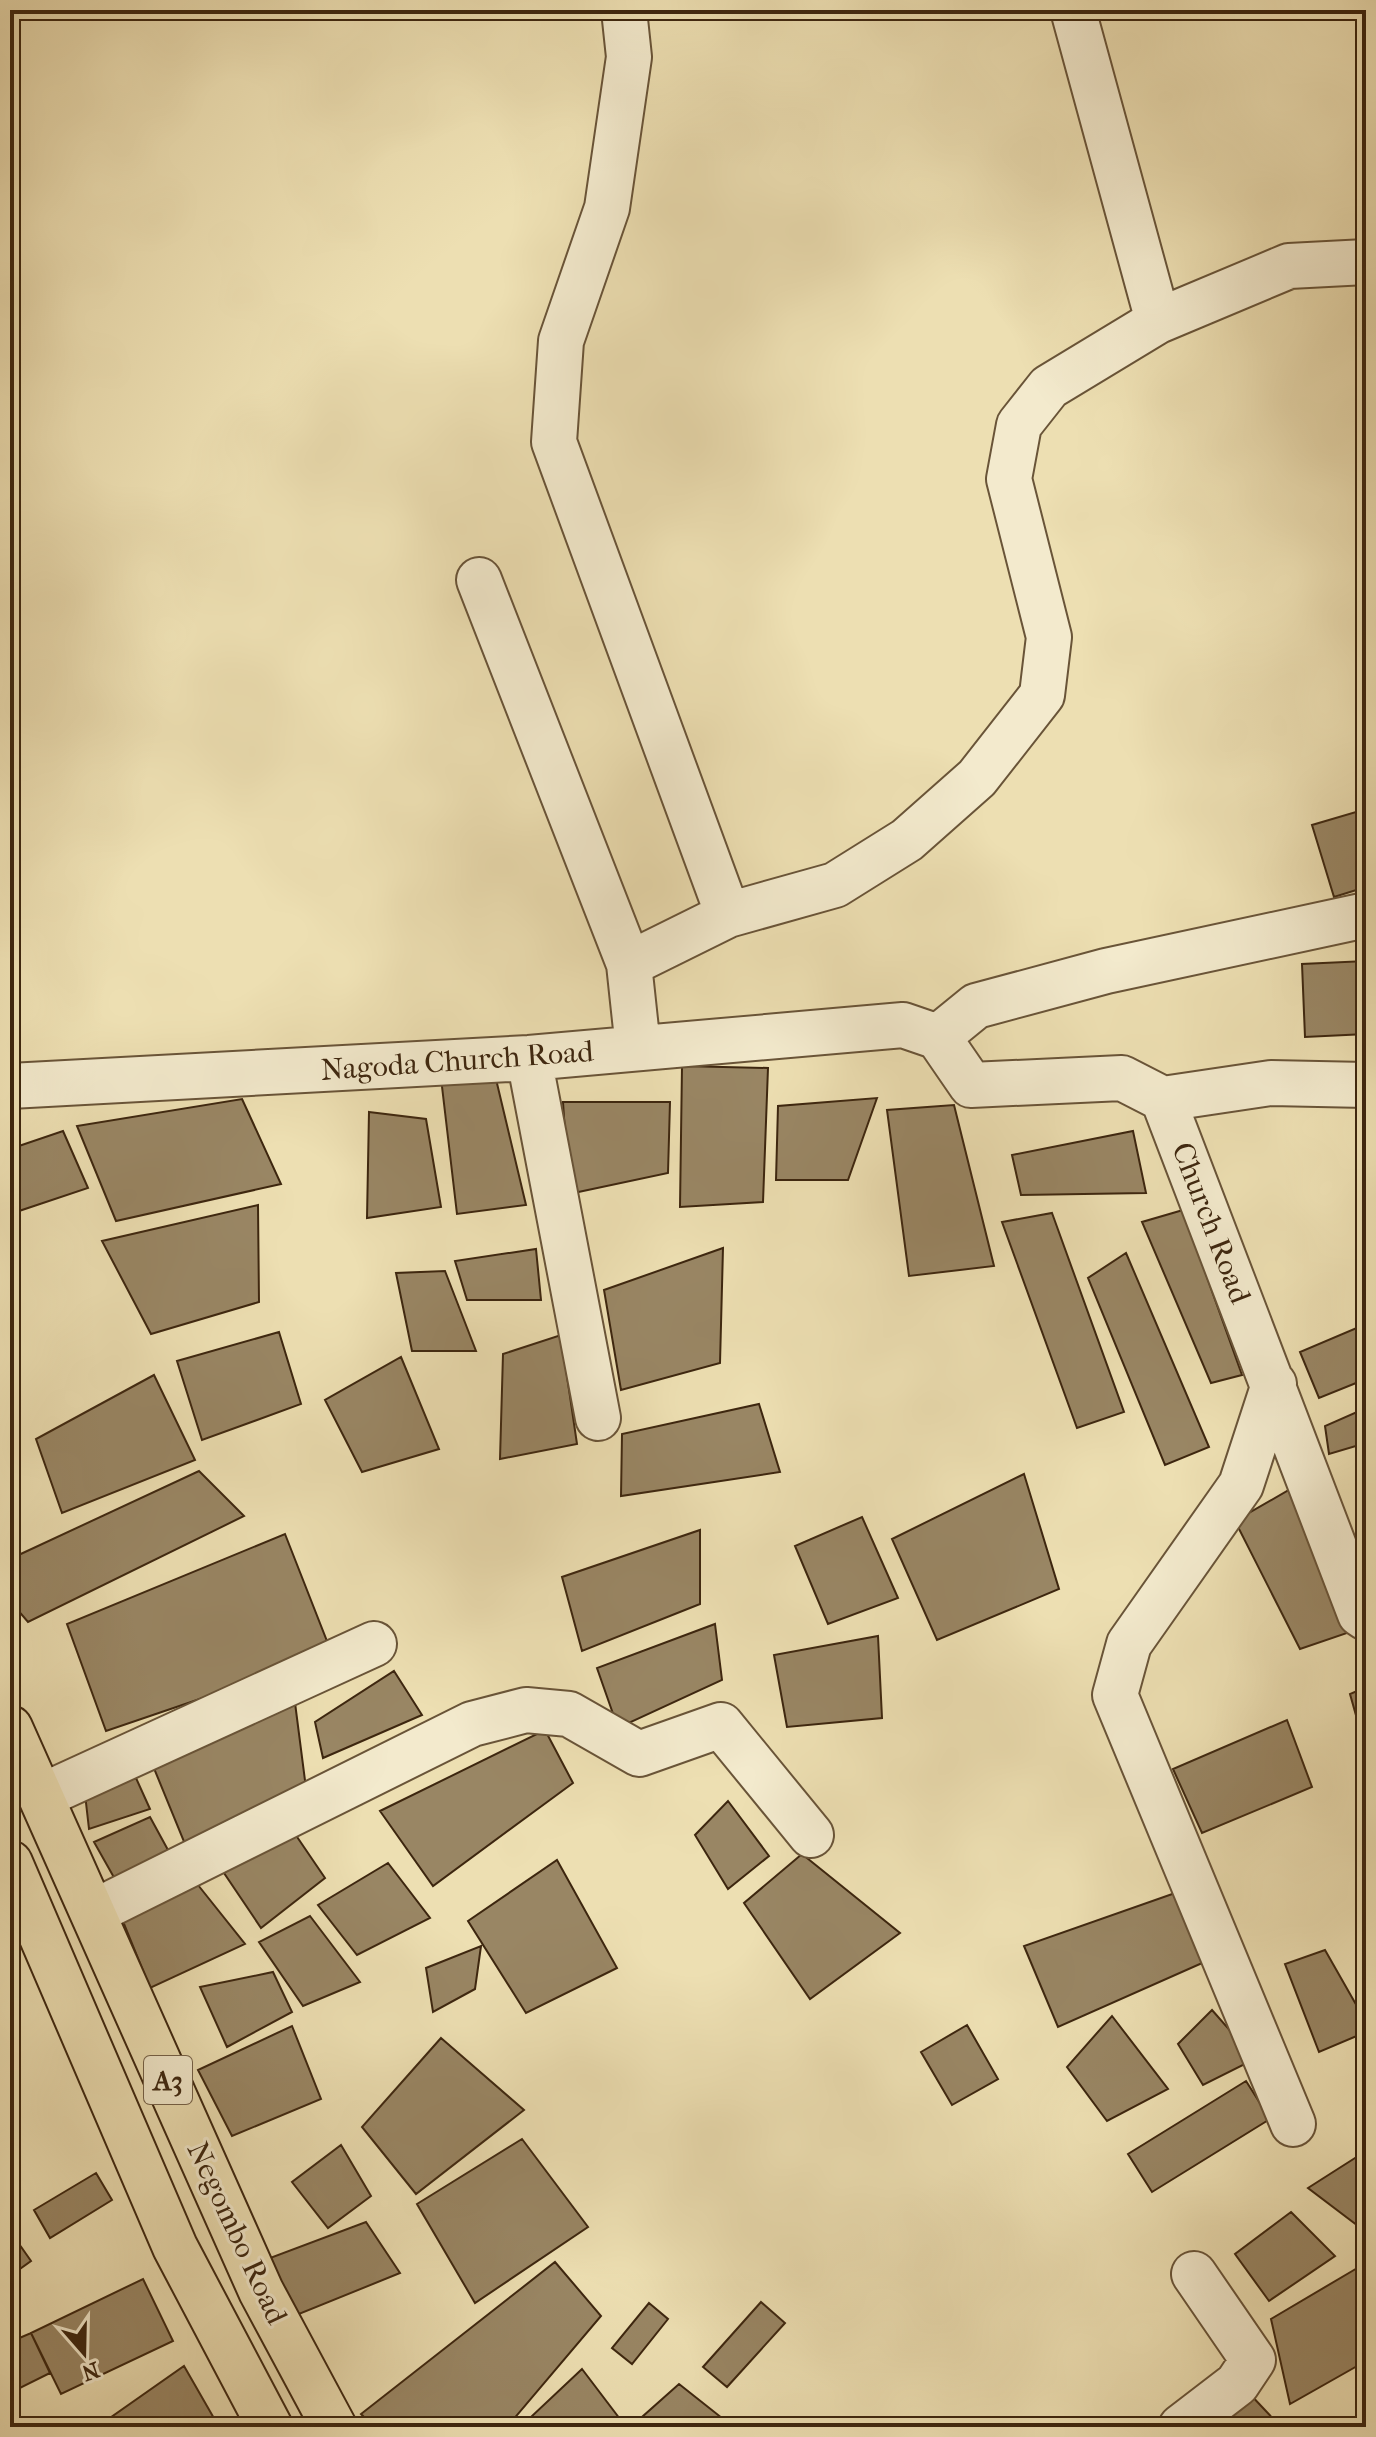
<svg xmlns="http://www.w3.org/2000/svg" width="1376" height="2437" viewBox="0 0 1376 2437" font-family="'IM FELL French Canon',serif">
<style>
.building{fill:#998664;stroke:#3d260f;stroke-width:2}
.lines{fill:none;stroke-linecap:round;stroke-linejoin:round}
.minor-casing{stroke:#695438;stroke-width:48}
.highway-casing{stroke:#3d260f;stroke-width:48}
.minor{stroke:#f3eacd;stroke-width:44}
.highway{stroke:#eddfb2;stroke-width:44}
.labels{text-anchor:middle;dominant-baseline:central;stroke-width:6;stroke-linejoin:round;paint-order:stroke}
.shield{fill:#f3eacd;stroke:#746148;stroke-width:2}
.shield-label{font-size:28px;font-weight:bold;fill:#3d260f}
.street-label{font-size:30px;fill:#3d260f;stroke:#f3eacd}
</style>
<rect width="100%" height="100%" fill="#eddfb2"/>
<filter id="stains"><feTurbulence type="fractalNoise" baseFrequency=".0025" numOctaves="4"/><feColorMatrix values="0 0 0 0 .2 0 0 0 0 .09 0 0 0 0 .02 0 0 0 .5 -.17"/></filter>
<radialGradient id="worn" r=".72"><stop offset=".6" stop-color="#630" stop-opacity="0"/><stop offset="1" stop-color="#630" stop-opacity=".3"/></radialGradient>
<!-- building -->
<path class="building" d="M1366,809v78l-32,10 -22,-72z
M1366,961v73l-61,3 -3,-73z
M682,1066l86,2 -5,134 -83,5z
M495,1075l31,130 -69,9 -16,-136z
M877,1098l-29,82h-72l2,-74z
M242,1099l39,85 -165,37 -39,-95z
M563,1102h107l-2,71 -99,21z
M954,1105l40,161 -85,10 -22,-166z
M369,1112l57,7 15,88 -74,11z
M63,1131l25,57 -78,26v-65z
M1133,1131l13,62 -125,2 -9,-40z
M258,1205l1,97 -108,32 -49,-93z
M1183,1210l59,165 -31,8 -69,-161z
M1052,1213l72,199 -47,16 -75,-206z
M723,1248l-3,115 -99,27 -17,-100z
M536,1249l5,51h-74l-12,-39z
M1126,1253l83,194 -44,18 -77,-187z
M445,1271l31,80h-64l-16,-78z
M1366,1324v55l-47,19 -19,-46z
M279,1332l22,72 -99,36 -25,-79z
M561,1335l16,109 -77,15 3,-105z
M401,1357l38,92 -77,23 -37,-72z
M154,1375l41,85 -133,53 -26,-74z
M759,1404l21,68 -159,24 1,-62z
M1366,1408v35l-37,11 -4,-28z
M199,1471l45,45 -216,106 -18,-21v-42z
M1024,1474l35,115 -122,51 -45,-101z
M1294,1487l56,145 -50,17 -65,-128z
M862,1517l36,81 -70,26 -33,-78z
M700,1530v74l-118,47 -20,-74z
M285,1534l47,120 -226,77 -39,-107z
M715,1624l7,56 -104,48 -21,-60z
M878,1636l4,82 -95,9 -13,-72z
M394,1671l28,44 -99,43 -8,-36z
M1366,1687v64l-16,-57z
M294,1695l13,101 -120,53 -36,-88z
M1287,1720l25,67 -110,46 -29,-64z
M545,1730l28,53 -140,103 -53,-75z
M136,1778l14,31 -61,20 -4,-35z
M728,1801l41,55 -41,33 -33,-54z
M150,1817l24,44 -58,20 -22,-39z
M291,1828l34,50 -64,50 -37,-55z
M802,1854l98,79 -90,66 -66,-96z
M557,1860l60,108 -91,45 -58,-92z
M388,1863l42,55 -73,37 -39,-50z
M194,1880l51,64 -95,44 -28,-69z
M1178,1892l40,64 -160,71 -34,-81z
M310,1916l50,66 -57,24 -44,-64z
M481,1946l-6,43 -42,23 -7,-44z
M1325,1950l41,72v10l-47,20 -34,-88z
M273,1972l19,40 -65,35 -27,-60z
M1212,2010l43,49 -52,26 -25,-41z
M1112,2016l56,73 -61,32 -40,-54z
M967,2025l31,54 -46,26 -31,-53z
M292,2026l29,73 -89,37 -34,-66z
M441,2038l83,72 -108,84 -54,-67z
M1246,2081l24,38 -118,73 -24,-38z
M522,2139l66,88 -113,76 -58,-99z
M341,2145l30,51 -43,32 -36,-46z
M1366,2151v81l-58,-44z
M96,2173l16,27 -62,38 -16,-28z
M1291,2212l44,44 -66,45 -34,-47z
M366,2222l34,51 -106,43 -24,-58z
M10,2231l21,30 -21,15z
M555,2262l46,54 -94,111h-133l-13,-13z
M1359,2267l7,12v82l-76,43 -19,-85z
M143,2279l30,62 -112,53 -30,-61z
M761,2302l24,21 -58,64 -24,-20z
M649,2303l19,16 -36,45 -20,-16z
M31,2333l19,40 -32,16 -8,-17v-30z
M184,2366l35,61h-122z
M582,2369l44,58h-85l-9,-11z
M679,2384l48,38 -5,5h-73l-7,-10z
M1248,2392l33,35h-78z"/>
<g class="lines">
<defs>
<path id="minor" d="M624,10l5,47 -22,151 -46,133 -7,101 174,473
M1073,10l85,311
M479,580l150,384
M938,1037l38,-31 130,-35 260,-56
M638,1048l-9,-84 99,-49 107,-30 72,-45 70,-62 65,-83 7,-58 -40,-158 10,-54 30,-38 109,-66 131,-55 77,-4
M529,1058l69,360
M10,1086l519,-28 374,-33 35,12 33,48 151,-7 41,21 197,515 6,4
M1163,1099l108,-16 95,2
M1274,1384l-33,101 -112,159 -14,51 178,429
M42,1796l332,-152
M94,1912l378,-188 54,-14 43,4 70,40 82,-29 90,110
M1181,2427l56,-43 16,-24 -59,-86"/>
<path id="highway" d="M10,1728l251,563 73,136
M10,1863l165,384 95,180"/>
</defs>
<!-- minor casing -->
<use href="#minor" class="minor-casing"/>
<!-- highway casing -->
<use href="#highway" class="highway-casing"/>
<!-- minor -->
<use href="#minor" class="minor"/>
<!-- highway -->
<use href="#highway" class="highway"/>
</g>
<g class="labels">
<!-- shield labels -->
<rect class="shield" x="144" y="2056" width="48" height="48" rx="6"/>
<g class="shield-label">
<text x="168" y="2080">A3</text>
</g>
<!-- street labels -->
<g class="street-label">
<text transform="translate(457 1061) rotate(-4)">Nagoda Church Road</text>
<text transform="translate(1211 1223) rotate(69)">Church Road</text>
<text transform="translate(237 2233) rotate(65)">Negombo Road</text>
</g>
</g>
<!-- margin -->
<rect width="1376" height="2437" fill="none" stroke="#eddfb2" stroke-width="40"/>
<rect x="12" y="12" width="1352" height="2413" fill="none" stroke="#3d260f" stroke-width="4"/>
<rect x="20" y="20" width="1336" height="2397" fill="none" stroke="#3d260f" stroke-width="2"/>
<!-- north arrow -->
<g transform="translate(84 2353) rotate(160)" stroke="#f3eacd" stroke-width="6" paint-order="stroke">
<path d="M0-6L14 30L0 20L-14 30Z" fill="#3d260f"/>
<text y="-12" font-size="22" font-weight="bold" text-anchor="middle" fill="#3d260f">N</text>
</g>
<rect width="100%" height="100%" filter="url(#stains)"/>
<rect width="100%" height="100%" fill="url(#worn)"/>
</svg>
